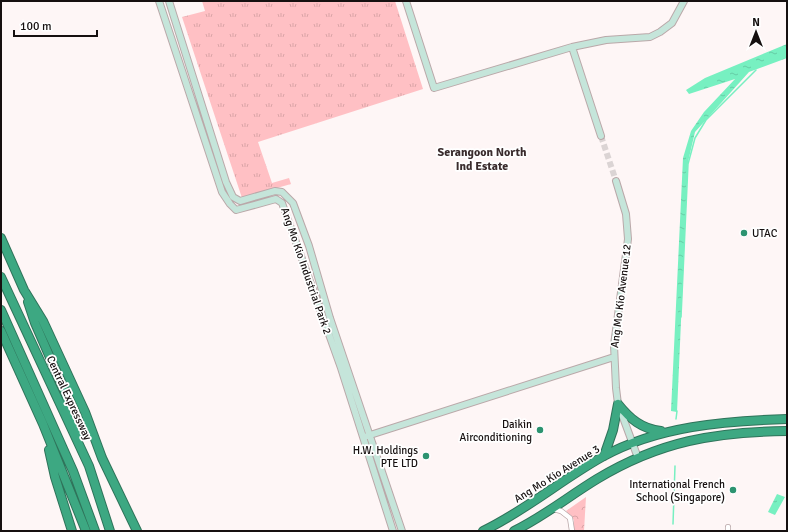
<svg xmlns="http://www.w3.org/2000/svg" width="788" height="532" viewBox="0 0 788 532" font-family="Signika,sans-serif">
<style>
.grass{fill:url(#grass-tufts)}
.park{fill:url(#park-crowns)}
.water{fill:url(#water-ripples)}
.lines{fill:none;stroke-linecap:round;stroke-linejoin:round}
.stream{stroke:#77f0c1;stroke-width:1.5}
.secondary-tunnel{stroke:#dbd4d4;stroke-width:6;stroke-dasharray:6 3;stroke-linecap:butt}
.street-casing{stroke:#baa8a9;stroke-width:6}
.secondary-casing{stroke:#baa8a9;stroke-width:8}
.highway-casing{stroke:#2f735a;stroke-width:10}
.street{stroke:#fff;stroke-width:4.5}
.secondary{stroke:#c5e5da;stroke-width:6}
.highway{stroke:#3da882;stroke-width:8}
.poi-dot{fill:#2c9370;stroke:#fff;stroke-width:1.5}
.labels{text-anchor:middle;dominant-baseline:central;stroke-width:3.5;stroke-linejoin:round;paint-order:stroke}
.poi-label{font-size:11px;fill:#161010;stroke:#fff;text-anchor:end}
.street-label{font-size:11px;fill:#161010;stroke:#fff}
.neighbourhood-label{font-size:12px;font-weight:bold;fill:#3a2c2d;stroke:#fff}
</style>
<defs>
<pattern id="grass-tufts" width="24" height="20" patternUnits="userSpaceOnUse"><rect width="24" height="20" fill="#ffc0c4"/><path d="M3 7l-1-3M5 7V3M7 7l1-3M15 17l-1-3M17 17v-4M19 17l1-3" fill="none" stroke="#daa4a7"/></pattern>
<pattern id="park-crowns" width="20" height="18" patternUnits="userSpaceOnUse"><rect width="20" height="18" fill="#ffc0c4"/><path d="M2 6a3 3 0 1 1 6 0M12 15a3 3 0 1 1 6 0" fill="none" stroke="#daa4a7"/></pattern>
<pattern id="water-ripples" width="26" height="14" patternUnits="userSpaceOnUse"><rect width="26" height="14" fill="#77f0c1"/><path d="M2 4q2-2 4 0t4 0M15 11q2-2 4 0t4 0" fill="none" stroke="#66cda5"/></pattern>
</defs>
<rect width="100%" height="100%" fill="#fef6f6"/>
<!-- grass -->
<path class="grass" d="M202,1h193l28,88 -165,53 14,41 17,-5 2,6 -49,14 -60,-181 23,-6z"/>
<!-- park -->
<path class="park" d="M586,497l-2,34h-11l1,-11 -8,-9z"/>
<!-- water -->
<path class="water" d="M787,44v14l-38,14 -54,60 -7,30 -11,250 -6,-1 12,-253 8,-27 13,-19 31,-33 -46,15 -3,-4 19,-12z
M777,494l8,3 -10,18 -7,-3z"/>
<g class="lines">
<!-- stream -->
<path class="stream" d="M681,317l7,-153 7,-26 11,-18 50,-50
M676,419l1,-8
M673,524l2,-58"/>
<!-- secondary-tunnel -->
<path class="secondary-tunnel" d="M601,136l15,45"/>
<defs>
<path id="street" d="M554,509l7,2 9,7 2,13
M728,527v4"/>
<path id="secondary" d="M159,1l63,191 8,12 6,6 40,-11 6,4 59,165 52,163
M169,1l57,181 7,15 7,4 35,-10 7,1 11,11 16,43 21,72 72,213
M406,1l28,87 138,-41 34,-7 44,-3 10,-5 12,-9 12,-22
M572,47l29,89
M616,181l10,33 2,25 -14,106 2,43 2,16 20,54
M367,436l247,-79"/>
<path id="highway" d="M1,238l23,52 19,31 42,91 17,46 35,73
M1,277l88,189 21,65
M28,302l7,21 30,69 13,41
M1,310l72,161 22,60
M1,331l42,93 43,107
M618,404c12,15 24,25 43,27
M49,450l6,27 17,54
M604,456l9,-26 5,-26
M483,531c42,-20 78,-51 119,-74 56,-31 122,-36 185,-38
M514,531c29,-14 55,-35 83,-52 63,-38 118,-47 190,-48"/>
</defs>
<!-- street casing -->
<use href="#street" class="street-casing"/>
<!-- secondary casing -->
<use href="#secondary" class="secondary-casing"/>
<!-- highway casing -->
<use href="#highway" class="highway-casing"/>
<!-- street -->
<use href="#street" class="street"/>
<!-- secondary -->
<use href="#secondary" class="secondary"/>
<!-- highway -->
<use href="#highway" class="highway"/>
</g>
<!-- markers -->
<g class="poi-dot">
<circle cx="744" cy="233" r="4"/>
<circle cx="540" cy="430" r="4"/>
<circle cx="426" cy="456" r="4"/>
<circle cx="733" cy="490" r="4"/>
</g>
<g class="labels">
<!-- poi labels -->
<g class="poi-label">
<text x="752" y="233" text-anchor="start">UTAC</text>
<text x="532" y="424">Daikin<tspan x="532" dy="13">Airconditioning</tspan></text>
<text x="418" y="450">H.W. Holdings<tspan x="418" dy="13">PTE LTD</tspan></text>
<text x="725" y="484">International French<tspan x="725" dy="13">School (Singapore)</tspan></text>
</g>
<!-- street labels -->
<g class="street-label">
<text transform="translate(306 271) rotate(71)">Ang Mo Kio Industrial Park 2</text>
<text transform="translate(621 296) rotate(-83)">Ang Mo Kio Avenue 12</text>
<text transform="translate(69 398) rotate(65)">Central Expressway</text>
<text transform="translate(557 474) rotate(-32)">Ang Mo Kio Avenue 3</text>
</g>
<!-- neighbourhood labels -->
<g class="neighbourhood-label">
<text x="482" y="152">Serangoon North<tspan x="482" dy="14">Ind Estate</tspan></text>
</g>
</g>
<!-- border -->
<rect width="788" height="532" fill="none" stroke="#161010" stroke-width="4"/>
<!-- north arrow -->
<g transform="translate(756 32)" stroke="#ffffff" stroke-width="3" paint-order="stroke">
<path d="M0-3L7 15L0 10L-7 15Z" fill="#161010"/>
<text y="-6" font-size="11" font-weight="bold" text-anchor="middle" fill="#161010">N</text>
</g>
<!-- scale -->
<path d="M14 30v6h83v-6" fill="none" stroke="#161010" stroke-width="2"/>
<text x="20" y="30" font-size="12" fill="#161010" stroke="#ffffff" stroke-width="3" paint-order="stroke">100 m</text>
</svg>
